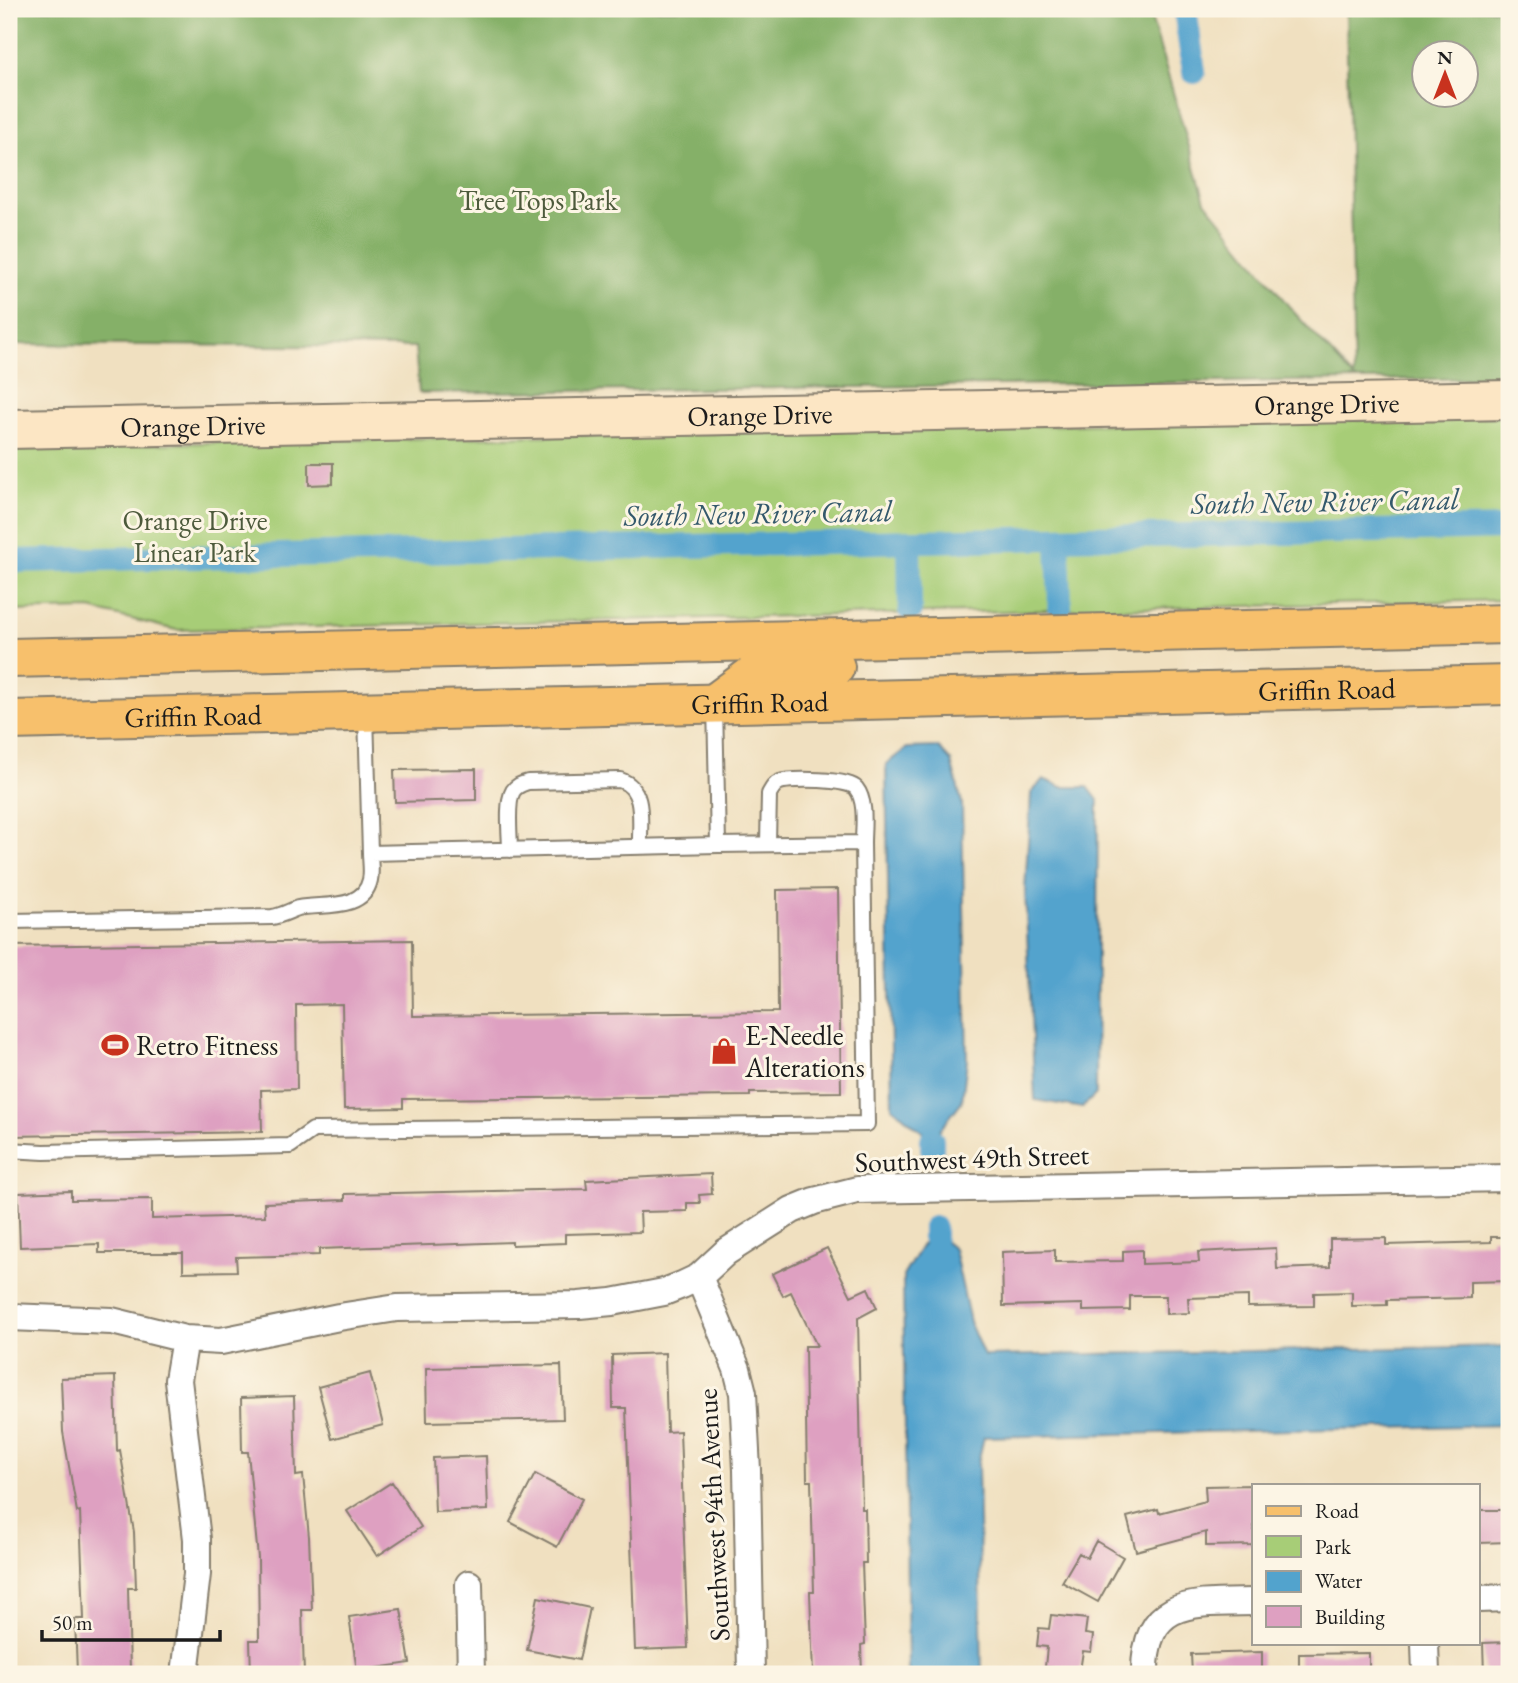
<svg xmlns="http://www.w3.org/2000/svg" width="1518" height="1683" viewBox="0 0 1518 1683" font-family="'EB Garamond',serif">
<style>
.green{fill:#a7cd77;stroke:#62744a;stroke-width:2}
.forest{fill:#85b068;stroke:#506642;stroke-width:2;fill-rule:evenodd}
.water{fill:#52a3cd;stroke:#376074;stroke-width:2}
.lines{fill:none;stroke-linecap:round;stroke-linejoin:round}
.canal{stroke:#52a3cd;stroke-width:24}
.building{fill:#dea0c1}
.lane-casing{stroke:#867e6e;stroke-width:18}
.street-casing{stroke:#867e6e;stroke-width:30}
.secondary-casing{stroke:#867e6e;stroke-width:42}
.primary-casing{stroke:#867e6e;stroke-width:42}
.lane{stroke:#fff;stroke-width:14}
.street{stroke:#fff;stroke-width:26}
.secondary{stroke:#fce6c4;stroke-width:38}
.primary{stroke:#f7c06c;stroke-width:38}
.labels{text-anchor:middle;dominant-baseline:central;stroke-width:6;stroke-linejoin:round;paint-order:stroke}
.park-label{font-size:28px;fill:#4d5a3c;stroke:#fcf5e5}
.street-label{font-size:28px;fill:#1c1c1c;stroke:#fcf5e5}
.poi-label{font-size:28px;fill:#1c1c1c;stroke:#fcf5e5;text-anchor:start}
.water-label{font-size:30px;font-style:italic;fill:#34596c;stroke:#fcf5e5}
</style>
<rect width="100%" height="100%" fill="#fcf5e5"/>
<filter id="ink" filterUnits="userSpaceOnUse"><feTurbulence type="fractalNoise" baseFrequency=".0143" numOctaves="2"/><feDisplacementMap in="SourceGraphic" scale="14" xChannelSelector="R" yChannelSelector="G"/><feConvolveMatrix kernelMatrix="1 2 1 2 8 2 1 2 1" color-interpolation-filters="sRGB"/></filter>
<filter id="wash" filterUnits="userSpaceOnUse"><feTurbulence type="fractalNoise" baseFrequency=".00686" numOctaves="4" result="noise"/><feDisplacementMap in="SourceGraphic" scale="28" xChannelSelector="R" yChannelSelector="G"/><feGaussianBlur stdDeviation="1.57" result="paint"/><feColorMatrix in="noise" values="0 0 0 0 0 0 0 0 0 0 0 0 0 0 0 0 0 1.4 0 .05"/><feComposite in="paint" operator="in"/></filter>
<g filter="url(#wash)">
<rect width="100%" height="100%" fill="#f0e0c0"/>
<!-- green -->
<path class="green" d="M1509,416v184l-1333,30 -86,-21 -81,2v-164z"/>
<!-- forest -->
<path class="forest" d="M9,9h1142v8l54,184 87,109 62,68 -8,-369h163v369l-1090,15 -4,-46 -406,-3zM1424,52h42v42h-42z"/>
<!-- water -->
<path class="water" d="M938,747l13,14 11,42 5,257 -5,41 -30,39 -40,-33 -6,-343 21,-16z
M1043,779l19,8h26l10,13 -2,294 -14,14 -47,-8 -10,-210 6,-96z
M939,1237l15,12 17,77 13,30 525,-10v79l-525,12 -6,26 4,211h-74l-5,-398 23,-38z"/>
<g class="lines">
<!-- canal -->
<path class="canal" d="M1106,9h19
M1185,9l9,63
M1058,539l2,68
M909,542l1,68
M9,561l1500,-33
M932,1140v9
M934,1228v9"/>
</g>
<g id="blocks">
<!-- building -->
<path class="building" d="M309,463h24v21l-24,1z
M476,769v31l-81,2 -1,-32z
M838,889l3,203 -91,1v3l-347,3v9l-59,1 -2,-105 -46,1 1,84 -36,1 1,42 -253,4v-190l403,-6 1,76 365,-4 -1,-122z
M711,1174l1,20 -13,1 1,8h-13v8l-47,1 1,20 -76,2v9l-53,2v-3l-193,7v6l-83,2 1,14 -54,1v-19h-84v-9l-79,3 -2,-54 53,-2v9l81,-1v20l113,-3 -1,-13 81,-3v-6l242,-5 -1,-9z
M1491,1237h18v44l-39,1v16l-83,2v5l-35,1v-14l-38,1v13l-66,1v-11l-60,2 1,15 -23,1v-18h-36v14l-47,1v-7l-80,2 -1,-54 53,-2v12l68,-1v-10l19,-1v14l57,-2 -1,-10 78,-4 1,21 53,-2v-28l56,-1v7l105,-3z
M827,1248l24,48 17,-8 9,20 -19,10 4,191h3l1,54h-4l3,81 -4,1 1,29h-49l-3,-82h4l-3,-111h-4l-2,-135h12l-26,-54 -8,4 -11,-22z
M665,1353l2,79 13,-1 8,217 -53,2 -9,-242h-13l-1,-53z
M561,1365l2,54 -136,3 -1,-54z
M370,1373l13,52 -51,14 -14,-52z
M115,1376l2,75 3,-1 14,82 2,56h-8l2,83 -53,2 -2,-54h9l-4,-108 -3,1 -14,-80 -2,-54z
M294,1396l2,80 7,-1 6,62 3,73h-10l2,64h-53l-1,-34h9l-1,-82 -10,-106h-6l-1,-54z
M486,1456l2,54 -53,2 -2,-54z
M535,1474l47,25 -25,48 -47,-25z
M392,1482l29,45 -44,29 -30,-45z
M1254,1485v60l-48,1v-14l-70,19 -9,-34 31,-8 1,4 47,-12 -1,-15z
M1478,1510h31v32l-31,1z
M1096,1541l27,16 -25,45 -36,-20 17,-29 8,5z
M538,1597l52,11 -11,52 -52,-10z
M401,1609l9,54 -53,8 -8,-54z
M1051,1615l36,4 -2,15 8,1 -2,17 -8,-1 -3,20 -35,-4 2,-20 -10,-1 2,-18 10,1z
M1509,1642v32h-25l-1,-31z
M1262,1652v22h-70l-1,-20z
M1369,1653v21h-70v-20z"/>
</g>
</g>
<g filter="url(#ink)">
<use href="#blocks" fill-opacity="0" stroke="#867e6e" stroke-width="2"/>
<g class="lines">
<defs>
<path id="lane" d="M366,714l4,139
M768,843l1,-49c3,-5 5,-10 11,-12 11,-4 69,-3 76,6 11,14 7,39 7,55
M510,850c0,-15 -4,-47 3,-59 4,-6 9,-7 15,-9l92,-2c27,9 19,44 20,67
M9,921l263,-4c9,-1 17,-6 26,-9 23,-5 65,4 72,-28 2,-8 0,-19 0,-27l348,-8 -3,-141
M9,1150l35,2 246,-6 23,-16 554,-6 -4,-281 -145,2"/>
<path id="street" d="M699,1277l38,92 6,24 4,77 4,204
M9,1317l103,4 73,18 36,2 118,-24 58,-9 182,-3 33,-3 52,-10 18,-7 17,-8 27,-25 66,-42 22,-9 43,-11 652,-12
M185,1339l-7,41 19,159v35l-12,100
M469,1584l2,90
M1478,1599l31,-1
M1425,1643l1,31
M1145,1674c-1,-77 49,-71 109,-72"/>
<g id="secondary">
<path id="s1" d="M9,429l1500,-29"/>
</g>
<g id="primary">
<path d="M9,658l1500,-34"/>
<path d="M715,703l46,-34 74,-2"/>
<path id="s2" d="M9,720l1500,-35"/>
</g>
</defs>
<!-- lane casing -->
<use href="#lane" class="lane-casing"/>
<!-- street casing -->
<use href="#street" class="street-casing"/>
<!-- secondary casing -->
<use href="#secondary" class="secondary-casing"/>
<!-- primary casing -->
<use href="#primary" class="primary-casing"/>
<!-- lane -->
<use href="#lane" class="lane"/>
<!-- street -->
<use href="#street" class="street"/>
<!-- secondary -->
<use href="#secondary" class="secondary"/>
<!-- primary -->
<use href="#primary" class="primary"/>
</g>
</g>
<!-- icons -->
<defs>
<symbol id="stadium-bare" viewBox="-9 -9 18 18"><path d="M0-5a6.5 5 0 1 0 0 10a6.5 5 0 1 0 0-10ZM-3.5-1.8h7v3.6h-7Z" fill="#c8321e" stroke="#fcf5e5" stroke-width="2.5" paint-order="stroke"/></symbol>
<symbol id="shop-bare" viewBox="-9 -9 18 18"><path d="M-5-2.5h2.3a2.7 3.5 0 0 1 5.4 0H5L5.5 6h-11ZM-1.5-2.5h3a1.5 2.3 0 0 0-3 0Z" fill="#c8321e" stroke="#fcf5e5" stroke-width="2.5" paint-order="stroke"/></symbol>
</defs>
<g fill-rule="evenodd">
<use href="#stadium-bare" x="96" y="1026" width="38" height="38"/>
<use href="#shop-bare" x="705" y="1032" width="38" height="38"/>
</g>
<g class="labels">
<!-- park labels -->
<g class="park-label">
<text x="538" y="200">Tree Tops Park</text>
<text x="195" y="520">Orange Drive<tspan x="195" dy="32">Linear Park</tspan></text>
</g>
<!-- street labels -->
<g class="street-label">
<text stroke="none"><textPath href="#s1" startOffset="1318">Orange Drive</textPath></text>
<text stroke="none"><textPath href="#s1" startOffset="751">Orange Drive</textPath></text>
<text stroke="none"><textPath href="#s1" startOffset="184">Orange Drive</textPath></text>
<text stroke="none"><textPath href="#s2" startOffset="1318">Griffin Road</textPath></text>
<text stroke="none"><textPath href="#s2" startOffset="751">Griffin Road</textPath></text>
<text stroke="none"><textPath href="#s2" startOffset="184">Griffin Road</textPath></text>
<text transform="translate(972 1158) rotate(-2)">Southwest 49th Street</text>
<text transform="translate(713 1515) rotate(-93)">Southwest 94th Avenue</text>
</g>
<!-- poi labels -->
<g class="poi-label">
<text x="745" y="1035">E-Needle<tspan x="745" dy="32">Alterations</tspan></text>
<text x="136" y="1045">Retro Fitness</text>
</g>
<!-- water labels -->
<g class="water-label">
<text transform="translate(1325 501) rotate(-1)">South New River Canal</text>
<text transform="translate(758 513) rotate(-1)">South New River Canal</text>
</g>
</g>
<!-- margin -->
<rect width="1518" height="1683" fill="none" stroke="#fcf5e5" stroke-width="35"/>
<!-- legend -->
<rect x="1252" y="1484" width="228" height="161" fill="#fcf5e5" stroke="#a29e95" stroke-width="2"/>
<rect x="1266" y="1506" width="35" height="10" fill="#f7c06c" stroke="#a29e95" stroke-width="2"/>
<text x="1315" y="1518" font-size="21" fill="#1c1c1c">Road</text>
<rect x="1266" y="1536" width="35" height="21" fill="#a7cd77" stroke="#a29e95" stroke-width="2"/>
<text x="1315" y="1554" font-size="21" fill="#1c1c1c">Park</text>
<rect x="1266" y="1571" width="35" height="21" fill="#52a3cd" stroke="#a29e95" stroke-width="2"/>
<text x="1315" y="1588" font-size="21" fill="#1c1c1c">Water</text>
<rect x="1266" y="1606" width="35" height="21" fill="#dea0c1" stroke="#a29e95" stroke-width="2"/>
<text x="1315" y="1624" font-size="21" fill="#1c1c1c">Building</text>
<!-- north arrow -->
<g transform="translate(1445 74)"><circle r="33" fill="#fcf5e5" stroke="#a29e95" stroke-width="2"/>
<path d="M0-5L12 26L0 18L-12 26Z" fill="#c8321e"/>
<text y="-10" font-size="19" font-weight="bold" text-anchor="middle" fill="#1c1c1c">N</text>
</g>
<!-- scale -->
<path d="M42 1630v10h178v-10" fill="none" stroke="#1c1c1c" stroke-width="3.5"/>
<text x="52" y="1630" font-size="21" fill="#1c1c1c" stroke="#fcf5e5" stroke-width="5" paint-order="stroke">50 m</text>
</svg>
